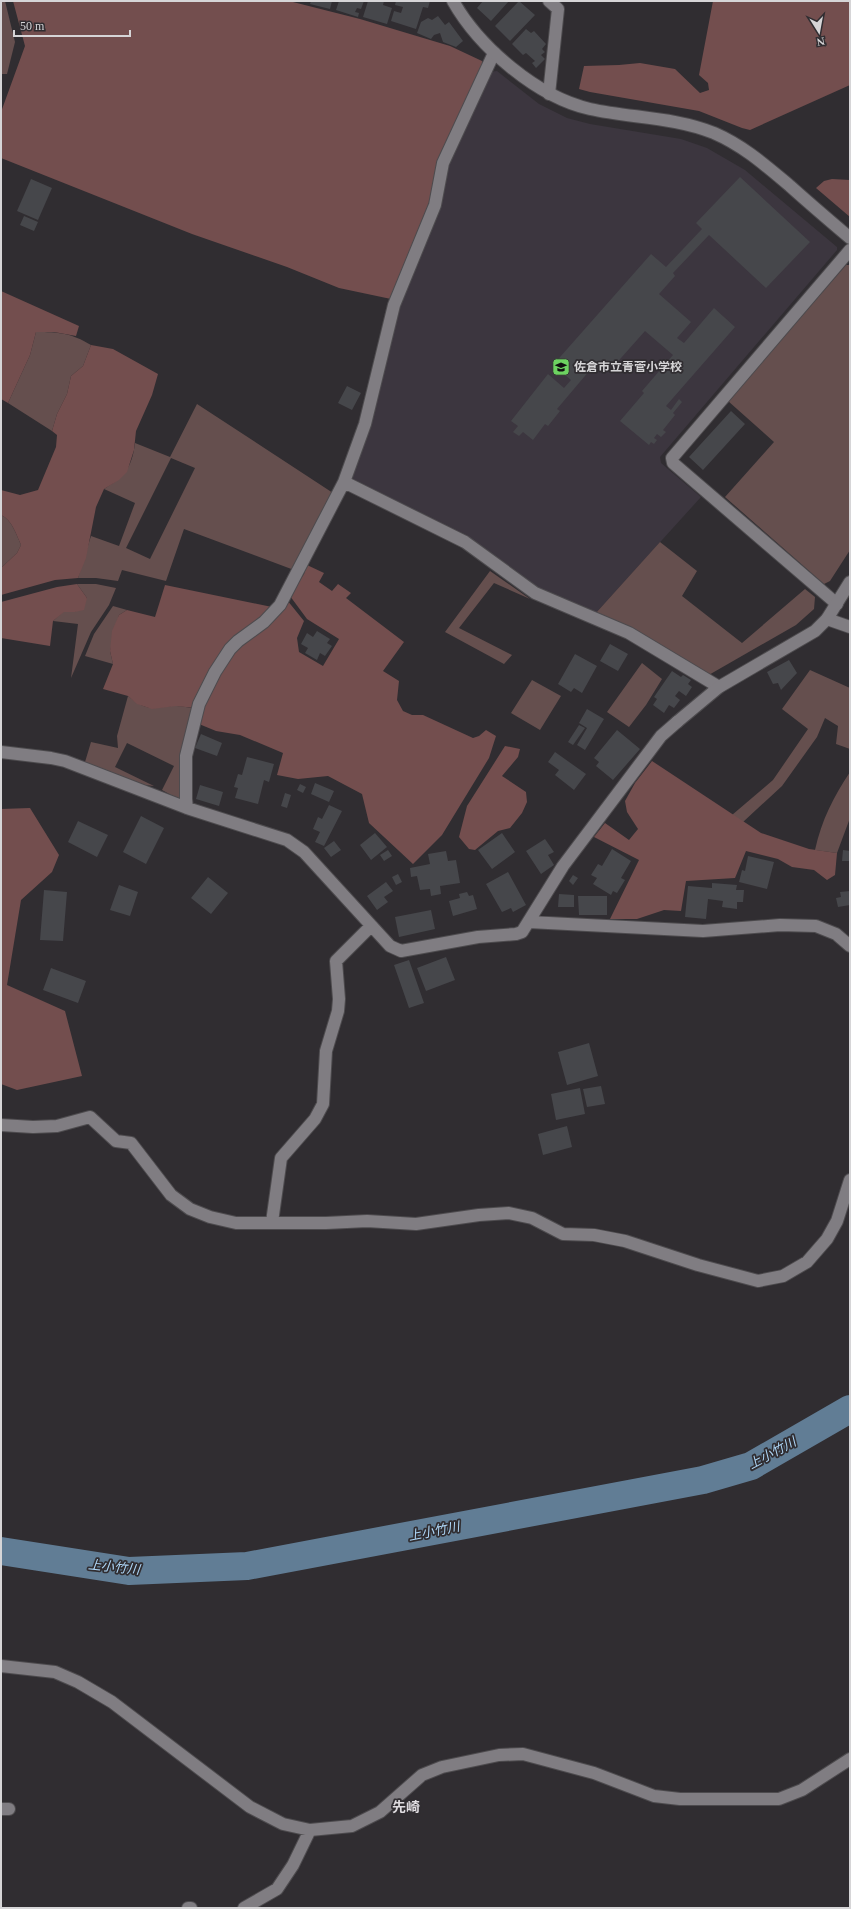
<svg xmlns="http://www.w3.org/2000/svg" width="851" height="1909" viewBox="0 0 851 1909" font-family="'Times New Roman','Noto Sans JP',serif">
<style>
.built{fill:#3c363f}
.green{fill:#654f4e;fill-rule:evenodd}
.forest{fill:#734e4e}
.lines{fill:none;stroke-linecap:round;stroke-linejoin:round}
.river{stroke:#617d95;stroke-width:28}
.building{fill:#46474b}
.street-casing{stroke:#4d4b4e;stroke-width:14}
.secondary-casing{stroke:#4d4b4e;stroke-width:14}
.street{stroke:#807d82;stroke-width:12}
.secondary{stroke:#807d82;stroke-width:12}
.labels{text-anchor:middle;dominant-baseline:central;stroke-width:3.5;stroke-linejoin:round;paint-order:stroke}
.poi-label{font-size:12px;font-weight:bold;fill:#d6d5d7;stroke:#302d31;text-anchor:start}
.water-label{font-size:13px;font-style:italic;fill:#afd8f9;stroke:#302d31}
.quarter-label{font-size:14px;font-weight:bold;fill:#dfdce0;stroke:#302d31}
</style>
<rect width="100%" height="100%" fill="#302d31"/>
<!-- built -->
<path class="built" d="M497,71l42,33 28,14 23,6 91,15 26,9 38,22 92,77v3l-177,207 1,6 40,34 -106,117 -59,-26 -184,-106 -1,-6 47,-169 49,-142 42,-93z"/>
<!-- green -->
<path class="green" d="M1,1h4l10,41 -8,32h-6z
M846,265h4v285l-20,31 -6,3 -99,-87 49,-55 -46,-41z
M36,332c23,0 35,1 55,13l-8,21 -12,10 -4,18 -10,20 -5,17 -44,-28 22,-48z
M197,404l136,89 -39,77 -110,-41 -18,52 -44,-11 -4,11 -22,-3h-18l13,-42 28,10 16,-43 -31,-14c20,-12 28,-21 31,-46l35,14zM171,458l24,10 -45,91 -24,-11z
M1,515c11,5 15,19 20,30l-4,8 -16,15z
M660,542l37,29 -15,25 60,47 63,-54 10,8 -1,12 -18,16 -89,51 -112,-62z
M490,571l40,28 -36,-16 -35,45 53,27 -8,9 -59,-32z
M77,584h19l20,4 -7,17 -18,27 -20,46 7,-54 -25,-3 11,-10 11,1 12,-14z
M113,606l14,4 -8,5 -9,36 3,13 -28,-8 9,-22z
M642,663l20,16 -16,26 -17,22 -22,-15z
M810,670l40,18v61l-14,-5 2,-18 -13,-8 -8,19 -35,49 -39,36 -11,-7 41,-35 35,-51 -26,-20z
M532,680l29,16 -21,34 -29,-17z
M128,696c22,18 24,10 48,10 6,0 13,2 19,2l-15,92 -18,-10 12,-24 -47,-23 -12,24 39,19 -9,-1 -60,-23 6,-20 27,6 -1,-12z
M850,772v46l-13,35 -22,-3c7,-31 18,-52 35,-78z"/>
<!-- forest -->
<path class="forest" d="M13,1h276l71,18 90,27 32,15v5l-52,138 -39,95 -52,-11 -52,-21 -95,-33 -191,-76v-46l24,-66z
M713,1h137v84l-100,45 -8,-2 -43,-17 -109,-19 -11,-3 5,-23 35,-1 21,-2 35,6 25,24 9,-3 -1,-7 -9,-8z
M832,179l18,1v37l-34,-29 8,-7z
M1,291l78,35 -3,10 -22,-4h-18l-6,23 -22,48 -7,-4z
M91,345l22,4 45,25 -6,21 -16,36 -2,19 -7,22 -8,8 -15,9 -8,18 -10,51 -8,20 -23,2 -54,15v-27l16,-15 4,-8c-5,-11 -9,-25 -20,-30v-25l19,5 18,-5 18,-43 1,-12 -5,-4 5,-17 10,-20 4,-18 12,-10z
M307,565l17,8 -5,9 13,9 6,-7 13,9 -5,5 58,44 -21,29 16,10 -2,19 6,11 9,4h11l50,23 6,-2 7,-6 10,6 -7,22 -47,77 -29,29 -44,-41 -7,-29 -34,-18 -30,3 -21,-4 6,-22 -43,-18 -24,-4 -17,-7 4,-20 20,-42 64,-62 17,21 -7,17 2,14 24,14 16,-27 -32,-20 -17,-23 14,-22z
M77,584l10,14 -3,12 -9,2h-11l-11,9 -3,25 -49,-8v-36l56,-15z
M165,585l107,22 -26,23 -51,78 -19,-2 -24,3 -15,-5 -9,-8 -25,-7 10,-25 -3,-13 2,-20 7,-16 8,-5 28,7z
M505,746l15,3 -2,8 -16,19 24,16 1,10 -5,11 -12,15 -12,3 -23,19 -6,-1 -10,-12 8,-31z
M652,761l109,72 48,16 28,4 -2,22 -8,5 -13,-10 -22,-3 -14,-8 -32,-8 -11,27 -49,3 -5,30 -17,-1 -27,9h-27l29,-59 -45,-23 11,-14 24,17 9,-11 -11,-17 -2,-11 10,-18z
M30,808l29,47 -7,17 -31,28 -14,85 58,26 17,65 -65,14 -16,-6v-275z"/>
<g class="lines">
<!-- river -->
<path class="river" d="M1,1551l128,20 118,-5 456,-86 48,-14 99,-57"/>
</g>
<!-- building -->
<path class="building" d="M311,1h21l-2,8 -20,-5z
M339,1h25l-3,8 -4,-1 -2,4 4,1 -1,4 -22,-7z
M368,1h16l-1,4 9,3 -5,16 -24,-7z
M396,1h34l-2,7 -5,-1 -7,22 -25,-8 3,-10 7,2 2,-6 -8,-2z
M483,1h26l-18,20 -14,-13z
M519,1l16,14 -25,26 -15,-15z
M438,16l7,9 4,-3 14,19 -7,6 -13,-5 -3,-9 -6,2 -3,4 -14,-6 4,-11 7,-4 4,2z
M526,29l5,4 3,-2 12,13 -4,5 3,3 -4,3 4,4 -9,9 -4,-5 3,-2 -9,-8 -3,2 -11,-11z
M740,177l70,65 -44,46 -57,-53 -36,38 2,3 -16,18 32,28 -14,16 7,5 30,-35 21,19 -69,79 5,4 8,-11 3,3 -9,11 2,2 -12,15 3,2 -5,5 -4,-3 -3,4 3,2 -3,4 -3,-2 -2,3 -29,-24 24,-28 -2,-2 31,-36 -28,-24 -32,36 -8,-7 -12,13 -3,-3 -33,39 3,2 -12,15 -3,-2 -12,16 -10,-8 -4,4 -6,-4 5,-6 -7,-5 37,-47 16,14 7,-8 -18,-15 98,-111 15,13 36,-38 -6,-6z
M31,179l21,9 -14,32 -21,-9z
M24,216l14,6 -4,9 -14,-6z
M347,386l14,7 -9,17 -14,-7z
M731,411l14,13 -42,46 -14,-13z
M317,631l13,8 -3,4 5,3 -7,10 -5,-3 -3,7 -12,-7 3,-5 -7,-4 6,-11 6,4z
M610,644l18,10 -10,17 -18,-10z
M575,654l22,12 -15,27 -8,-5 -3,4 -13,-8z
M789,660l8,13 -16,17 -3,-7 -5,1 -6,-12z
M672,671l9,6 2,-2 8,5 -3,4 4,3 -6,9 -7,-5 -4,5 5,4 -6,8 -5,-3 -5,8 -11,-8 4,-6 -3,-2z
M587,709l17,10 -19,31 -8,-5 10,-17 -8,-5z
M579,725l6,3 -12,17 -5,-3z
M617,730l23,19 -27,31 -17,-14 3,-4 -5,-4z
M201,734l21,9 -5,13 -22,-8z
M555,752l31,22 -12,16 -19,-15 4,-5 -11,-8z
M247,757l27,7 -5,18 -5,-2 -6,24 -23,-6 3,-10 -4,-1 4,-13 4,1z
M315,783l19,8 -5,11 -18,-8z
M300,784l6,3 -3,6 -6,-3z
M200,785l23,7 -4,14 -23,-7z
M285,793l6,2 -4,13 -6,-2z
M329,805l13,6 -18,35 -9,-4 5,-10 -7,-3 5,-12 4,2z
M141,816l23,12 -18,36 -23,-12z
M78,821l30,14 -11,22 -29,-15z
M375,833l12,14 -16,13 -11,-15z
M502,833l13,19 -23,17 -14,-19z
M545,839l9,13 -6,3 6,10 -13,9 -15,-23z
M334,841l7,9 -10,7 -7,-9z
M612,849l19,12 -10,17 4,2 -8,13 -4,-2 -2,4 -18,-11 4,-6 -6,-3 7,-11 4,2z
M388,850l4,6 -8,5 -4,-6z
M843,850l7,1v10h-8z
M446,851l2,10 8,-1 4,23 -20,3 1,8 -10,2 -1,-7 -10,1 -3,-14 -6,1 -1,-9 20,-4 -2,-10z
M748,856l26,6 -7,27 -28,-7 3,-12 3,1z
M508,872l18,33 -13,7 -2,-4 -9,4 -16,-28z
M398,874l4,8 -6,3 -4,-8z
M573,875l5,3 -5,7 -4,-4z
M208,877l20,16 -17,21 -20,-16z
M386,882l7,9 -9,6 4,5 -11,8 -10,-14z
M712,883l25,2 -1,5h8l-1,12h-6v7l-15,-2 1,-6 -15,-2 -2,20 -21,-2 3,-31 24,2z
M119,885l19,7 -8,24 -20,-6z
M44,890l23,2 -4,49 -23,-1z
M850,891v14l-12,2 -2,-9 5,-1 -1,-5z
M467,892l2,4 4,-1 4,14 -24,7 -4,-15 11,-3 -1,-4z
M559,894l15,1v12h-16z
M578,896h29v19h-28z
M431,910l4,19 -36,8 -4,-20z
M446,957l9,23 -29,11 -9,-23z
M409,960l15,43 -15,5 -15,-43z
M51,968l35,13 -8,22 -35,-13z
M589,1043l9,33 -31,9 -9,-33z
M601,1086l4,18 -18,3 -4,-18z
M580,1088l5,26 -29,6 -5,-26z
M567,1126l5,21 -29,8 -5,-21z"/>
<g class="lines">
<defs>
<path id="street" d="M549,94l9,-85 -9,-8
M344,482l121,60 70,51 94,40 90,54
M837,604l-164,-141 -1,-5 178,-208
M827,619l23,8
M1,752l50,6 14,3 122,47 100,32 17,12 86,94 11,5 77,-14 38,-3 6,-2 41,-66 98,-130 16,-14
M187,808l-1,-9v-43l13,-52 16,-32 15,-23 8,-8 26,-19 16,-17 64,-123 21,-58 29,-119 41,-100 8,-42 51,-110
M529,922l174,9 77,-6 36,1 20,8 14,12
M1,1125l32,2 24,-1 33,-9 26,24 15,2 40,52 19,14 20,8 26,6h90l41,-2 49,3 63,-9 30,-2 23,5 31,16 31,1 31,6 73,24 60,16 25,-5 24,-14 20,-23 10,-18 13,-41
M272,1222l9,-64 34,-39 8,-15 3,-53 12,-40 1,-12 -3,-38 35,-35
M1,1666l54,6 23,10 34,20 138,105 33,17 27,6 42,-4 28,-14 42,-37 20,-8 57,-12 24,-1 71,19 60,23 26,3h99l23,-9 48,-31
M1,1809h8
M188,1908h3
M244,1908l33,-19 16,-24 17,-35"/>
<path id="secondary" d="M453,1c26,46 84,96 137,108 41,9 84,8 124,24 30,13 52,33 76,53 20,18 40,35 60,52
M677,722l42,-35 96,-56 12,-12 23,-37"/>
</defs>
<!-- street casing -->
<use href="#street" class="street-casing"/>
<!-- secondary casing -->
<use href="#secondary" class="secondary-casing"/>
<!-- street -->
<use href="#street" class="street"/>
<!-- secondary -->
<use href="#secondary" class="secondary"/>
</g>
<!-- icons -->
<defs>
<symbol id="school-square" viewBox="-11 -11 22 22"><rect x="-9" y="-9" width="18" height="18" rx="4" fill="#6dd361" stroke="#302d31"/><path d="M0-5L7-2L0 1L-7-2ZM-4 1L0 2.5L4 1V4Q0 6-4 4Z" fill="#111"/></symbol>
</defs>
<g fill-rule="evenodd">
<use href="#school-square" x="551" y="357" width="20" height="20"/>
</g>
<g class="labels">
<!-- poi labels -->
<g class="poi-label">
<text x="574" y="367">佐倉市立青菅小学校</text>
</g>
<!-- water labels -->
<g class="water-label">
<text transform="translate(772 1453) rotate(-28)">上小竹川</text>
<text transform="translate(434 1531) rotate(-11)">上小竹川</text>
<text transform="translate(114 1567) rotate(6)">上小竹川</text>
</g>
<!-- quarter labels -->
<g class="quarter-label">
<text x="406" y="1807">先崎</text>
</g>
</g>
<!-- border -->
<rect width="851" height="1909" fill="none" stroke="#d6d5d7" stroke-width="4"/>
<!-- north arrow -->
<g transform="translate(819 32) rotate(169)" stroke="#302d31" stroke-width="3" paint-order="stroke">
<path d="M0-3L7 15L0 10L-7 15Z" fill="#d6d5d7"/>
<text y="-6" font-size="11" font-weight="bold" text-anchor="middle" fill="#d6d5d7">N</text>
</g>
<!-- scale -->
<path d="M14 30v6h116v-6" fill="none" stroke="#d6d5d7" stroke-width="2"/>
<text x="20" y="30" font-size="12" fill="#d6d5d7" stroke="#302d31" stroke-width="3" paint-order="stroke">50 m</text>
</svg>
